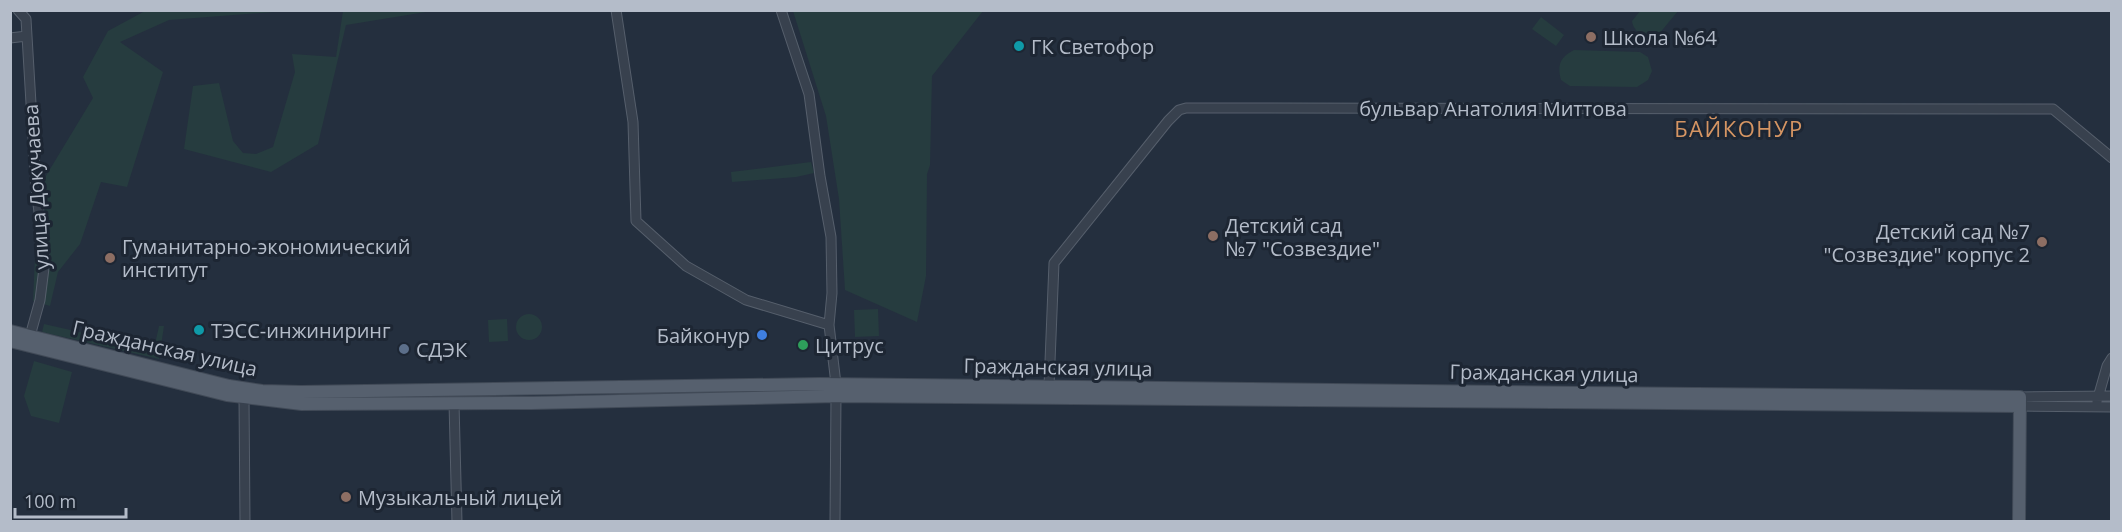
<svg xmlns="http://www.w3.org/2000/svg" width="2122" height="532" viewBox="0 0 2122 532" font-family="'Open Sans',sans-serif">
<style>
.green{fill:#263c3f}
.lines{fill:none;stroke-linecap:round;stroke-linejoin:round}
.minor-casing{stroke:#565f6c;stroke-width:11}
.major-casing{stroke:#414a57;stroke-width:14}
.minor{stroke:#38414e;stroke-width:9}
.major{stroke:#56606e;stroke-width:12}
.education-dot{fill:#8d6e63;stroke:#1d2633;stroke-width:2}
.culture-dot{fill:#0f9aa8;stroke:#1d2633;stroke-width:2}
.shop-dot{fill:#3f7fe0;stroke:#1d2633;stroke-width:2}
.leisure-dot{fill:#2e9e5b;stroke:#1d2633;stroke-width:2}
.service-dot{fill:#5c6f8a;stroke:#1d2633;stroke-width:2}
.labels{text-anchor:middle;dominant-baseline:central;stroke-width:6;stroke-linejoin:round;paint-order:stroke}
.poi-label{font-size:20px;fill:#b4bcc9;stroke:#1d2633;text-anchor:start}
.street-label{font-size:20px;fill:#b4bcc9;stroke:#1d2633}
.quarter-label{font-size:22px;letter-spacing:1.5px;fill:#d59563;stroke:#1d2633}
</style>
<rect width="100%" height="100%" fill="#242f3e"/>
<!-- green -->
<path class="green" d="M1641,10h37v1l-24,29c-9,-1 -21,-9 -22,-19z
M145,11h142l-118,9 -49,22 43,30 -36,115 -26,-5 -21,62 -22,28 -8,34 -17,-5 5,-112 55,-91 -10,-21 25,-46z
M343,11h89l-86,14 -28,119 -47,28 -87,-23 9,-63 26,-3 14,58 10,12 13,1 17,-7 22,-75 -3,-18 44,3z
M793,11h190l-51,65 -2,89 -3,9 -1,102 -9,46 -72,-32 -6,-91 -13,-83z
M1541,17l23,18 -8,11 -24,-17z
M1574,50l66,2 8,5 4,14 -4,9 -11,7 -67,-1 -9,-6c-4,-15 -1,-23 13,-30z
M811,162l3,11 -18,4 -64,5 -1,-10z
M878,309l1,27 -24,1 -1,-27z
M516 327a13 13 0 1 1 26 0a13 13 0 1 1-26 0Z
M507,319l1,22 -19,1 -1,-22z
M44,324l110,25 5,-23h5l-5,33 -117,-27z
M34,361l38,11 -13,51 -28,-7 -7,-20z"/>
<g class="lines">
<defs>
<path id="minor" d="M18,10l8,9 10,169 9,72 -5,40 -10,36
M616,10l17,112 3,99 50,45 60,34 83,25
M781,10l28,84 11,82 11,61 1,56 -3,32 7,59
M10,38l17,-2
M1049,386l5,-123 114,-142 11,-11 7,-2 867,1 59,49
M2020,397l92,-1
M244,398l1,124
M2097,401l10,-35 5,-8
M454,403l3,119
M2020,406l92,1
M835,522l1,-126"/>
<path id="major" d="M10,331l219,55 33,5 39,1 519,-8 766,9 434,4 -1,125
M10,341l217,54 75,9 230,-1 304,-7 1184,10"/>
</defs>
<!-- minor casing -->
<use href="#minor" class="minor-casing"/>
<!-- major casing -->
<use href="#major" class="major-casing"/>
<!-- minor -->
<use href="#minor" class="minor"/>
<!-- major -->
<use href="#major" class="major"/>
</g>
<!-- markers -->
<g class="education-dot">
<circle cx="1591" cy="37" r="6"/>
<circle cx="1213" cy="236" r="6"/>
<circle cx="2042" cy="242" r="6"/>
<circle cx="110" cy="258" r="6"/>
<circle cx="346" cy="497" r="6"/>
</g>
<g class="culture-dot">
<circle cx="1019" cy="46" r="6"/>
<circle cx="199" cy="330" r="6"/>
</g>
<circle class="shop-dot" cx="762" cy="335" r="6"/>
<circle class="leisure-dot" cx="803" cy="345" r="6"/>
<circle class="service-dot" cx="404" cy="349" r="6"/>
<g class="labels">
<!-- poi labels -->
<g class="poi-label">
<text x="1603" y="37">Школа №64</text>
<text x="1031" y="46">ГК Светофор</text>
<text x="1225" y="225">Детский сад<tspan x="1225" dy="23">№7 "Созвездие"</tspan></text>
<text x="2030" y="231" text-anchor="end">Детский сад №7<tspan x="2030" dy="23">"Созвездие" корпус 2</tspan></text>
<text x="122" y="246">Гуманитарно-экономический<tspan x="122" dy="23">институт</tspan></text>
<text x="211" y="330">ТЭСС-инжиниринг</text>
<text x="750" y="335" text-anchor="end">Байконур</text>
<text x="815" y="345">Цитрус</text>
<text x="416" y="349">СДЭК</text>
<text x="358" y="497">Музыкальный лицей</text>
</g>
<!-- street labels -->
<g class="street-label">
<text x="1493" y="108">бульвар Анатолия Миттова</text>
<text transform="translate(36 187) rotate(-94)">улица Докучаева</text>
<text transform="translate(165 348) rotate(13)">Гражданская улица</text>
<text transform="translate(1058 367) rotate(1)">Гражданская улица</text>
<text transform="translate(1544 373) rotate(1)">Гражданская улица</text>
</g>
<!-- quarter labels -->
<g class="quarter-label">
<text x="1739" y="128">БАЙКОНУР</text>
</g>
</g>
<!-- border -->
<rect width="2122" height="532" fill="none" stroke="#b4bcc9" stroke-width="24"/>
<!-- scale -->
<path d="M15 508v9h111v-9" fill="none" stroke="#b4bcc9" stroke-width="3"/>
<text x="24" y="508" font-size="18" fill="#b4bcc9" stroke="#1d2633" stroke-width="4.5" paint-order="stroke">100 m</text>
</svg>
